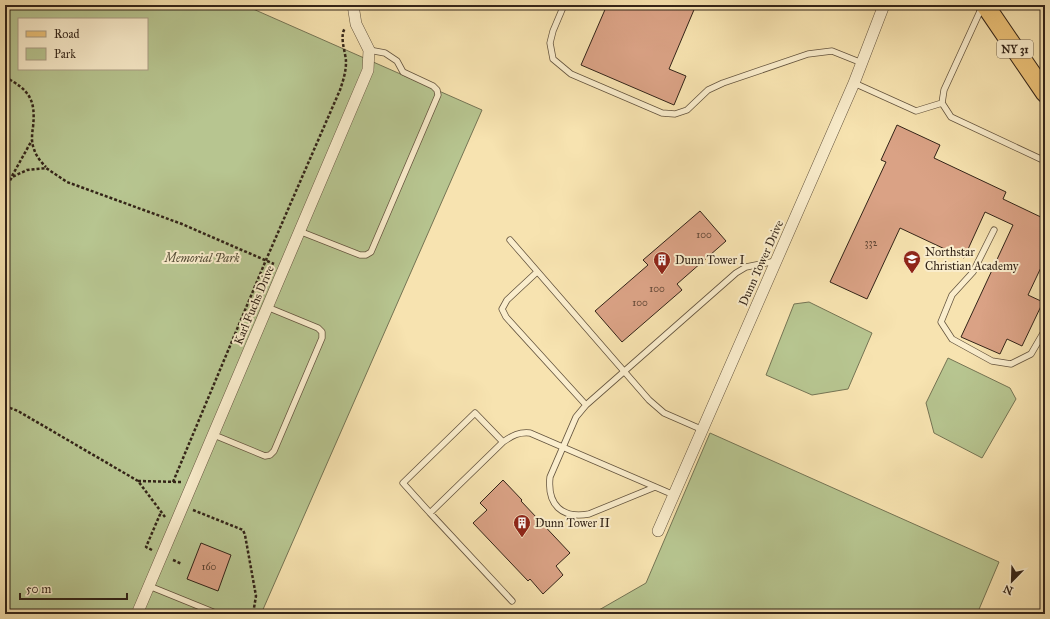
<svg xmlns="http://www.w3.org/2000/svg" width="1050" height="619" viewBox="0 0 1050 619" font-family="'IM FELL Great Primer',serif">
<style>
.green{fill:#b7c590;stroke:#757454;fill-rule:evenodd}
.building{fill:#daa285;stroke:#332418}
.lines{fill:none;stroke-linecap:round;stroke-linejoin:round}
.lane-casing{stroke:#64543e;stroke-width:7}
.street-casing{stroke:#64543e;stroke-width:12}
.primary-casing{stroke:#332418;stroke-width:20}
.path{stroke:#332418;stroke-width:2.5;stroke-dasharray:3 2;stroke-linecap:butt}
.lane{stroke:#faedcc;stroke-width:5.5}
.street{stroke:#faedcc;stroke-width:11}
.primary{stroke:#ecc278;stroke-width:18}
.labels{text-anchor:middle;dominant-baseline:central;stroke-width:4;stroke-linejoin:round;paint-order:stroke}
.number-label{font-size:10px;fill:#5d4433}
.shield{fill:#faedcc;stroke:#6f604e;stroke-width:1}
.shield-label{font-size:11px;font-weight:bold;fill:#332418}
.poi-label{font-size:12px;fill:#332418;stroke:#faedcc;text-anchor:start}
.park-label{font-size:12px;font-style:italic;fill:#544c36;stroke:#faedcc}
.street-label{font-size:12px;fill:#332418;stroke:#faedcc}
</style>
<rect width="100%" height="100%" fill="#f7e3b0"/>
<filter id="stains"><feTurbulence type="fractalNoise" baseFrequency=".005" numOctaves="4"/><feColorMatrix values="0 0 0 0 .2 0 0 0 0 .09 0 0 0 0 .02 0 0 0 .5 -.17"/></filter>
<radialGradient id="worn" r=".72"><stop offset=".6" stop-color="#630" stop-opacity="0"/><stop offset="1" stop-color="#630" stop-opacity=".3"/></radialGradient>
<!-- green -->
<path class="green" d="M5,5h239l238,105 -221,504h-256zM19,19h128v50h-128z
M809,302l63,31 -24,56 -36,6 -46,-20 28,-71z
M948,358l62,30 6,11 -34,59 -48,-25 -8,-30z
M710,433l289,129 -22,52h-385l54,-31z"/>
<!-- building -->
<path class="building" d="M607,5h89l-27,64 17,7 -12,29 -93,-40z
M897,125l43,20 -6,13 72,34 -3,7 42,20v40l-17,36 15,7 -21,44 -15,-7 -7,15 -39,-17 52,-112 -28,-13 -21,46 -64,-30 -33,71 -37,-17 56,-120 -5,-2z
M700,211l26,30 -49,43 5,6 -60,52 -27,-31 53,-46 -5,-5z
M503,480l19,20 -1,1 49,52 -14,13 7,9 -20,19 -13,-15 -2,2 -55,-58 14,-13 -7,-7z
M201,543l30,12 -13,36 -31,-12z"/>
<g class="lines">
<defs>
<path id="lane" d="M564,5l-11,26 -3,12 3,16 18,15 91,39 13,1 12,-4 21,-20 15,-7 85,-29 24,-3 30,12
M982,7l-38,83 -2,13 9,14 94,44
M854,83l62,28 26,-8
M994,230l-21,42 -21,23 -11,27 11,17 40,22 19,3 20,-10 14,-24
M299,231l61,24h6l5,-3 67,-157 -1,-5 -4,-4 -30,-14 -6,-11 -12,-8 -16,-3
M510,240l139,160 15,13 39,17
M537,272l-30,28 -5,9 4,8 80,88
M214,435l51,21 5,-1 4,-4 48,-113v-6l-4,-4 -51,-21
M655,487l-66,27c-27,5 -42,-9 -39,-37l26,-60 10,-12 150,-132 10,-6 30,-6
M430,513l-27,-30 72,-70 28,29
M149,586l69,28
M512,601l-82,-88 73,-71c10,-7 16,-10 27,-9l144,62"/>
<path id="street" d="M658,531l196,-448 30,-78
M137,614l231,-544 1,-20 -13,-26 -3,-19"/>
<path id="primary" d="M985,5l60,88"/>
</defs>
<!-- lane casing -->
<use href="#lane" class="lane-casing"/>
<!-- street casing -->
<use href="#street" class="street-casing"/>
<!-- primary casing -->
<use href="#primary" class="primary-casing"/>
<!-- path -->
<path class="path" d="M5,77c24,13 31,22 28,50 -1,7 -2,15 1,22 2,7 7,13 12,18
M12,176l20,-36
M5,189l7,-12 15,-7 19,-2 21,14 115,42 92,40
M5,406l13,5 120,70 27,36
M138,481l43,1
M173,482l93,-222 74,-170c3,-9 6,-18 6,-28 0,-9 -7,-25 -1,-34
M193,510l50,20 2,5 11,61 -3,18
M152,550l-6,-3 15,-35
M173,560l9,4"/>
<!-- lane -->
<use href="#lane" class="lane"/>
<!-- street -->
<use href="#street" class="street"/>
<!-- primary -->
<use href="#primary" class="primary"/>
</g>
<!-- icons -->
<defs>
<symbol id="school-pin" viewBox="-11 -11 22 30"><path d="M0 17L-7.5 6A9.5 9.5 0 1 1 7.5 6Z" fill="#8f2418" stroke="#faedcc"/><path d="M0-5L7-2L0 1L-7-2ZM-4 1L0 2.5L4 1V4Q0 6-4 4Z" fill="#fff"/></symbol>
<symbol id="building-pin" viewBox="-11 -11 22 30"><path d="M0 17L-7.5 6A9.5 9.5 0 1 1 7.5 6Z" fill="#8f2418" stroke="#faedcc"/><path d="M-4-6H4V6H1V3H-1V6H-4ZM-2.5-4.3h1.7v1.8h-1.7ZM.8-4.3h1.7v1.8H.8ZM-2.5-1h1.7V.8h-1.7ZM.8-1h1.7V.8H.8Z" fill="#fff"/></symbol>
</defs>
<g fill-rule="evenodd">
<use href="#school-pin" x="902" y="249" width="20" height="27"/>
<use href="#building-pin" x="652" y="250" width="20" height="27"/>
<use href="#building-pin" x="512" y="513" width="20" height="27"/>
</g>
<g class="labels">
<!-- number labels -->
<g class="number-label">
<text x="704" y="235">100</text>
<text x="871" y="243">332</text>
<text x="657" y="289">100</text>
<text x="640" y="303">100</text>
<text x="209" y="567">160</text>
</g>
<!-- shield labels -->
<rect class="shield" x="997" y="40" width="36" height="18" rx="3"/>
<g class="shield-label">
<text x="1015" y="49">NY 31</text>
</g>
<!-- poi labels -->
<g class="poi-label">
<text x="925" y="252">Northstar<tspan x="925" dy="14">Christian Academy</tspan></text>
<text x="675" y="260">Dunn Tower I</text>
<text x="535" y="523">Dunn Tower II</text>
</g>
<!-- park labels -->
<g class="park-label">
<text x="202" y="258">Memorial Park</text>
</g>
<!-- street labels -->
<g class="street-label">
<text transform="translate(761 263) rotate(-66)">Dunn Tower Drive</text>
<text transform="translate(254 305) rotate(-67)">Karl Fuchs Drive</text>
</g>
</g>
<!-- margin -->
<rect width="1050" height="619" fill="none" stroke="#f7e3b0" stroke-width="20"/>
<rect x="6" y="6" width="1038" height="607" fill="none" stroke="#332418" stroke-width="2"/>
<rect x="10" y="10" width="1030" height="599" fill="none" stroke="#332418"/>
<!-- legend -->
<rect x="18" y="18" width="130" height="52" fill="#faedcc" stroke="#aa9d84"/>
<rect x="26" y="31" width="20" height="6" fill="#ecc278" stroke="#aa9d84"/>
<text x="54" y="38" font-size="12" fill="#332418">Road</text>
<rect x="26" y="48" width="20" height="12" fill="#b7c590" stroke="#aa9d84"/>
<text x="54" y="58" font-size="12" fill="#332418">Park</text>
<!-- north arrow -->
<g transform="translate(1012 581) rotate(203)" stroke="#faedcc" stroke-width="3" paint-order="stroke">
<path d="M0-3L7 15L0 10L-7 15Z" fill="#332418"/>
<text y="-6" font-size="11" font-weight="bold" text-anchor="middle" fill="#332418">N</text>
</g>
<!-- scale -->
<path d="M20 593v6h107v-6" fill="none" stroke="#332418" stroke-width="2"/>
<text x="26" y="593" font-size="12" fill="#332418" stroke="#faedcc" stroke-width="3" paint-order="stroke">50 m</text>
<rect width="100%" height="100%" filter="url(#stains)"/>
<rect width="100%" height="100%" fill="url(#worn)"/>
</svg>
